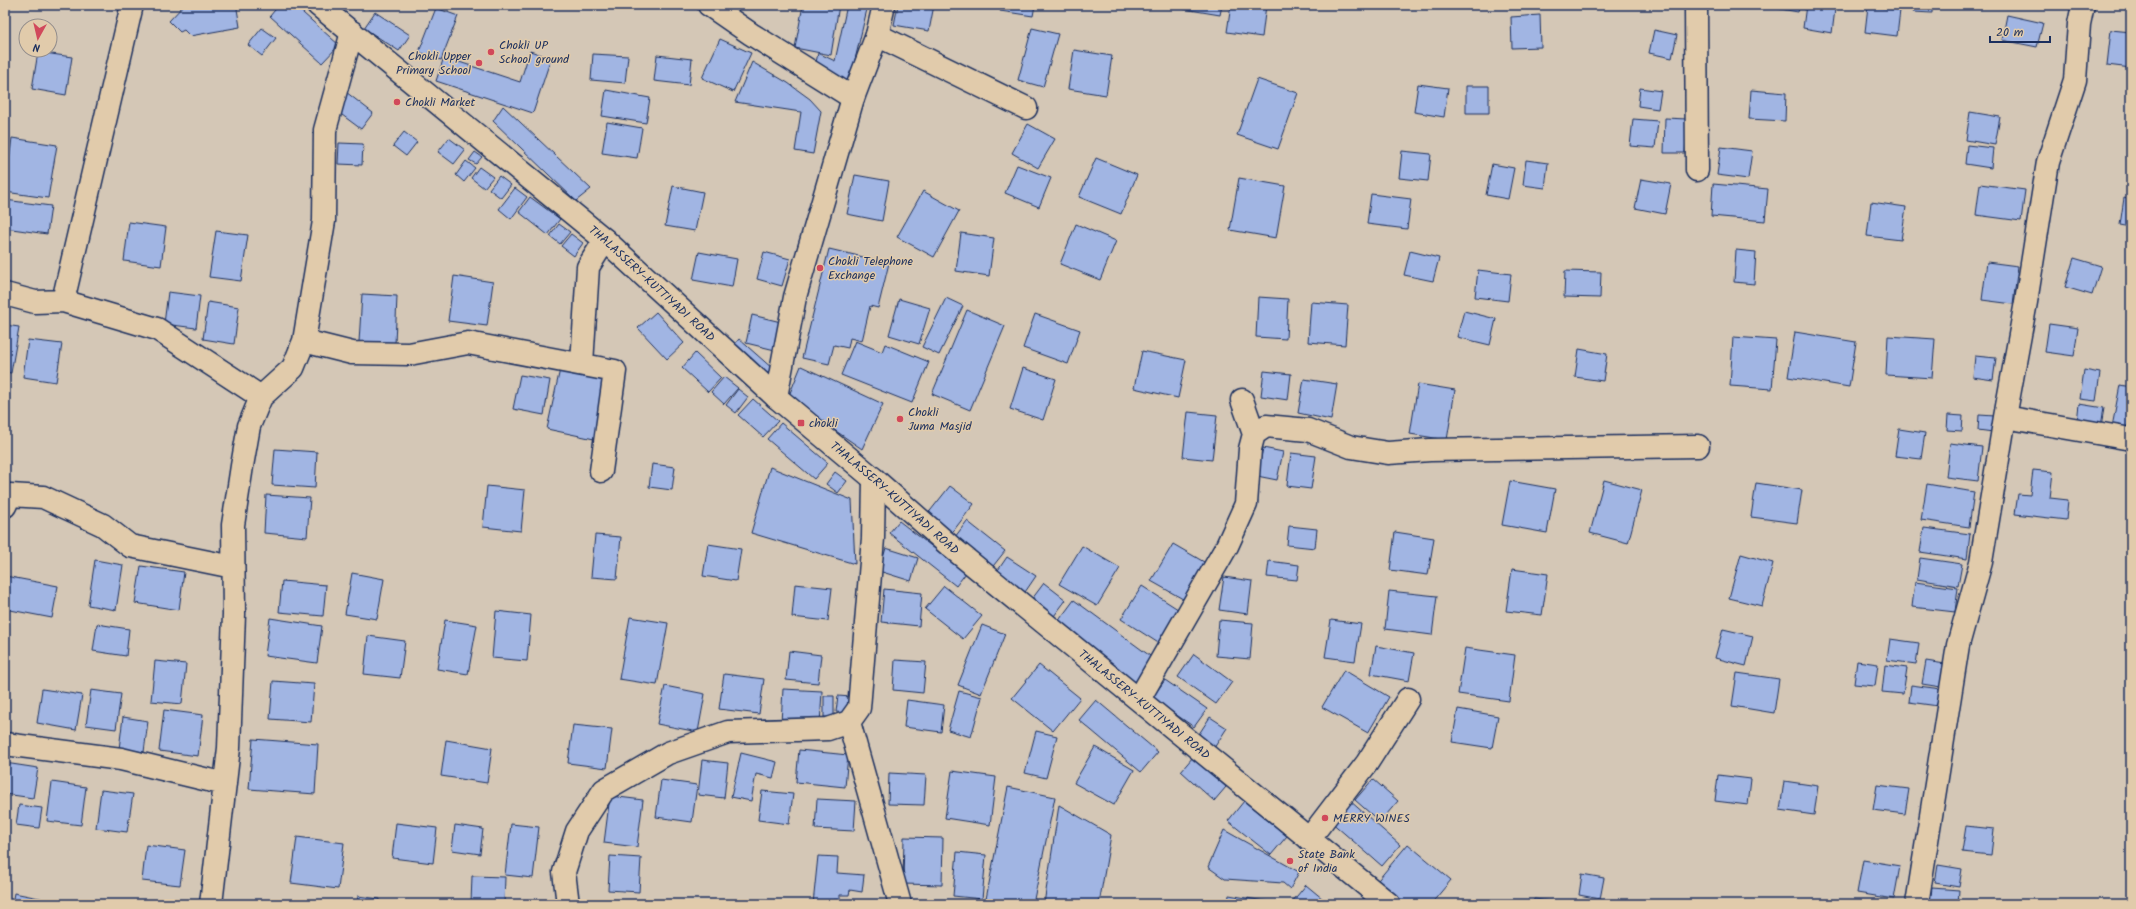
<svg xmlns="http://www.w3.org/2000/svg" width="2136" height="909" viewBox="0 0 2136 909" font-family="Kalam,sans-serif">
<style>
.building{fill:#a1b5e3;stroke:#1b2f5e}
.lines{fill:none;stroke-linecap:round;stroke-linejoin:round}
.minor-casing{stroke:#1b2f5e;stroke-width:25}
.major-casing{stroke:#1b2f5e;stroke-width:25}
.minor{stroke:#e1cbab;stroke-width:22}
.major{stroke:#e1cbab;stroke-width:22}
.poi-dot{fill:#d1495b;stroke:#e1cbab;stroke-width:1.5}
.labels{text-anchor:middle;dominant-baseline:central;stroke-width:3;stroke-linejoin:round;paint-order:stroke}
.poi-label{font-size:12px;fill:#1b2f5e;stroke:#e1cbab;text-anchor:start}
.street-label{font-size:12px;fill:#1b2f5e;stroke:#e1cbab}
</style>
<rect width="100%" height="100%" fill="#d4c7b6"/>
<filter id="ink" filterUnits="userSpaceOnUse"><feTurbulence type="fractalNoise" baseFrequency=".025" numOctaves="2"/><feDisplacementMap in="SourceGraphic" scale="8" xChannelSelector="R" yChannelSelector="G"/><feConvolveMatrix kernelMatrix="1 2 1 2 8 2 1 2 1" color-interpolation-filters="sRGB"/></filter>
<g filter="url(#ink)">
<!-- building -->
<path class="building" d="M184,5h57l-4,4 3,18 -50,9 -6,-6 -4,2 -11,-11z
M279,5h15l45,40 -17,18 -52,-47z
M803,5h36l-8,50 -36,-7z
M847,5h21l-20,84 -34,-17 4,-19 17,8z
M898,5h36l-5,26 -35,-6z
M1001,5h34l-2,11 -33,-5z
M1185,5h37l-2,10 -36,-6z
M1231,5h35l-4,32 -35,-5z
M1775,5h25l-2,7 -23,-4z
M1806,5l29,4 -3,24 -29,-5z
M1913,5h19v8l-19,-1z
M1868,6l32,4 -3,26 -32,-4z
M436,8l22,8 -17,44 -22,-8z
M375,12l35,23 -11,16 -35,-23z
M1540,15l1,32 -29,1 -1,-31z
M2007,15l36,8 -6,24 -35,-7z
M262,28l14,10 -14,18 -14,-11z
M1032,28l26,6 -15,53 -25,-7z
M1654,30l23,5 -5,23 -23,-5z
M2111,30l20,2v36l-24,-3z
M720,39l31,14 -18,39 -31,-14z
M1074,50l38,6 -6,39 -38,-6z
M530,51l21,7 -18,55 -97,-32 8,-24 76,25z
M38,52l34,5 -6,38 -34,-6z
M593,54l35,2 -3,27 -34,-3z
M657,55l35,4 -3,26 -35,-4z
M752,62l36,21 22,16 11,12 -8,43 -18,-3 6,-39 -66,-10z
M1257,79l41,14 -20,56 -41,-14z
M1418,84l30,4 -4,29 -30,-5z
M1466,86h23v27h-23z
M1640,88l21,3 -3,18 -20,-3z
M606,90l44,8 -4,25 -44,-7z
M1751,90l35,3 -1,28 -36,-2z
M346,92l27,21 -12,16 -27,-20z
M503,106l88,83 -15,12 -83,-80z
M1970,112l30,5 -5,28 -29,-5z
M1665,118l22,1 -2,34h-21z
M1633,119l25,2 -3,27 -25,-2z
M607,122l35,6 -5,30 -35,-5z
M1028,124l27,15 -17,29 -26,-15z
M404,132l13,10 -11,14 -13,-10z
M12,138l45,7 -9,53 -43,-6z
M449,138l16,12 -11,14 -16,-12z
M339,143l24,1 -1,21 -24,-1z
M1967,145l26,3 -2,20 -26,-4z
M1721,147l31,4 -4,28 -31,-4z
M1402,151l29,3 -3,27 -29,-3z
M475,152l7,5 -6,7 -7,-4z
M1096,158l41,17 -16,39 -42,-17z
M1526,160l22,3 -3,25 -22,-3z
M466,161l9,7 -11,14 -8,-7z
M1492,164l22,4 -6,31 -22,-4z
M1017,165l34,13 -12,29 -34,-14z
M479,167l14,10 -9,11 -13,-10z
M855,175l34,6 -7,40 -35,-7z
M499,176l12,9 -10,13 -12,-9z
M1239,178l46,8 -9,52 -46,-8z
M1641,179l30,5 -6,30 -30,-6z
M1713,184l55,5 -3,32 -54,-5z
M1980,184l45,6 -4,31 -45,-6z
M673,186l30,6 -8,39 -30,-5z
M515,188l12,9 -16,22 -12,-10z
M923,191l36,20 -25,46 -37,-20z
M1371,194l40,5 -4,30 -40,-5z
M530,197l30,22 -12,16 -29,-23z
M2124,198l7,2v27l-11,-2z
M5,200l46,6 -4,28 -42,-6z
M1871,202l35,5 -5,33 -34,-4z
M129,222l37,5 -5,39 -37,-5z
M559,224l11,8 -10,12 -10,-8z
M1076,224l40,17 -16,39 -40,-16z
M216,231l32,4 -7,46 -32,-4z
M961,233l33,5 -5,38 -33,-5z
M571,234l12,9 -9,13 -13,-10z
M829,249l60,14 -11,45 -8,-2 -8,35 -12,-3 -2,10 -14,-3 -5,19 -27,-6z
M1736,250l20,2 -2,32 -20,-2z
M1410,251l29,7 -6,23 -29,-6z
M699,252l38,7 -5,28 -39,-7z
M764,252l26,7 -8,27 -25,-7z
M2074,258l27,8 -9,29 -27,-8z
M1987,262l31,4 -5,38 -31,-4z
M1478,270l33,4 -3,27 -33,-4z
M1565,271l36,1 -1,26 -36,-1z
M454,276l39,6 -6,44 -39,-5z
M168,292l32,4 -4,32 -32,-4z
M362,294l35,2 -2,48 -36,-2z
M1258,297l30,2 -2,40 -30,-2z
M946,298l17,8 -24,49 -17,-8z
M899,299l31,9 -11,36 -30,-9z
M208,302l31,5 -5,37 -31,-5z
M1311,302l37,3 -3,40 -37,-3z
M967,310l38,16 -35,84 -38,-16z
M1464,311l32,8 -6,26 -33,-8z
M656,312l28,31 -17,16 -29,-31z
M1035,314l45,16 -12,34 -45,-16z
M752,315l29,7 -6,28 -29,-7z
M2049,324l29,4 -4,28 -29,-4z
M5,325l14,2 -8,46 -6,-1z
M1795,332l61,10 -7,45 -61,-10z
M1888,336l47,3 -3,39 -46,-3z
M1733,337l43,3 -4,49 -42,-3z
M739,339l34,30 -11,11 -33,-29z
M28,340l34,4 -6,38 -33,-5z
M855,341l27,11 3,-8 44,18 -17,41 -71,-28z
M1579,349l28,5 -4,27 -28,-4z
M1142,351l44,9 -8,38 -44,-10z
M695,353l26,25 -13,14 -26,-24z
M1975,356l21,2 -3,22 -20,-3z
M801,366l82,38 -21,45 -74,-51z
M1023,368l33,11 -13,41 -33,-11z
M560,369l47,10 -13,60 -47,-10z
M2084,370l16,3 -4,28 -16,-2z
M1264,371l27,3 -3,26 -27,-4z
M520,375l30,5 -6,35 -31,-6z
M724,377l14,11 -14,16 -13,-12z
M1304,379l33,5 -6,36 -33,-7z
M1418,384l37,6 -8,50 -37,-6z
M2120,385l11,2v43l-19,-3z
M738,389l10,8 -12,16 -10,-8z
M753,399l25,22 -15,16 -25,-22z
M2079,404l25,4 -3,18 -24,-4z
M1188,412l29,3 -5,45 -29,-3z
M1948,415l15,1 -1,15 -15,-1z
M1979,415l16,1 -2,16 -15,-2z
M781,423l47,40 -14,16 -47,-40z
M1899,429l26,4 -4,26 -26,-3z
M1950,443l32,4 -4,34 -32,-4z
M1263,448l20,4 -6,28 -20,-4z
M275,449l42,3 -2,36 -43,-3z
M1291,453l25,3 -5,33 -24,-3z
M652,464l23,3 -3,23 -23,-3z
M770,467l82,33 3,64 -104,-31z
M2033,470l20,2 -3,26 18,2 -2,20 -51,-6 3,-20 12,1z
M835,472l12,9 -9,12 -12,-9z
M1604,480l38,10 -14,53 -38,-10z
M1510,481l45,8 -8,44 -45,-8z
M1756,483l46,7 -5,33 -46,-6z
M1927,484l47,8 -5,35 -48,-7z
M487,486l38,4 -4,41 -38,-4z
M950,486l24,18 -27,35 -24,-19z
M266,495l44,3 -3,39 -43,-4z
M899,521l67,52 -10,13 -67,-53z
M967,521l38,30 -15,19 -38,-29z
M1289,526l28,3 -2,19 -28,-3z
M1924,528l46,6 -3,25 -47,-7z
M1395,532l39,6 -6,37 -38,-5z
M595,535l26,2 -4,42 -26,-2z
M708,544l33,5 -5,32 -33,-5z
M1173,544l38,22 -21,37 -39,-22z
M1082,546l38,22 -23,38 -38,-22z
M886,548l32,10 -7,23 -32,-10z
M1741,554l32,9 -11,43 -33,-8z
M1007,557l29,19 -13,19 -29,-19z
M1920,558l42,6 -4,22 -41,-7z
M95,560l28,5 -7,45 -28,-5z
M1269,561l30,4 -2,15 -30,-3z
M141,566l43,6 -5,38 -44,-7z
M1512,569l36,5 -6,41 -36,-4z
M352,573l32,6 -7,40 -32,-5z
M5,576l53,10 -6,32 -47,-9z
M1224,577l28,4 -4,33 -29,-4z
M282,581l44,4 -3,31 -44,-4z
M1915,582l43,6 -3,24 -43,-5z
M1044,583l22,17 -15,20 -22,-17z
M795,584l37,4 -4,33 -36,-4z
M944,586l38,30 -19,23 -38,-30z
M1142,586l42,27 -21,33 -42,-27z
M884,589l38,4 -3,33 -38,-4z
M1389,591l48,5 -5,39 -47,-6z
M1074,600l83,61 -20,27 -83,-61z
M496,611l35,4 -4,46 -35,-3z
M630,617l38,6 -11,62 -38,-6z
M270,618l52,8 -5,37 -52,-7z
M445,620l32,5 -9,49 -31,-5z
M1219,620l34,3 -3,36 -34,-3z
M1331,620l30,4 -6,37 -30,-4z
M97,624l32,5 -3,27 -33,-5z
M982,625l23,9 -24,60 -23,-9z
M1723,629l30,7 -7,30 -31,-8z
M368,636l37,5 -5,37 -36,-4z
M1890,639l29,4 -3,21 -29,-4z
M1376,646l38,7 -5,28 -38,-7z
M1465,648l50,7 -6,46 -51,-7z
M789,651l32,4 -3,28 -32,-3z
M1194,654l38,28 -16,22 -38,-27z
M895,660l31,2 -3,31 -30,-3z
M155,661l31,3 -4,40 -31,-3z
M1857,661l21,3 -3,22 -21,-2z
M1926,661l19,3 -4,23 -19,-3z
M1039,665l41,33 -27,33 -41,-33z
M1885,665l22,3 -4,26 -21,-2z
M1344,670l45,27 -21,36 -46,-26z
M1737,673l42,6 -5,34 -42,-7z
M724,674l40,5 -5,35 -40,-5z
M1165,680l42,29 -13,18 -42,-29z
M273,681l41,3 -3,38 -41,-3z
M1911,685l30,4 -3,17 -29,-4z
M665,686l40,8 -7,38 -41,-8z
M42,689l40,6 -6,35 -39,-7z
M783,689l39,2 -2,34 -39,-2z
M91,690l30,4 -5,35 -30,-4z
M959,691l23,6 -11,40 -23,-7z
M824,696h10v21h-10z
M838,696l13,1 -2,16 -13,-1z
M907,700l37,5 -3,27 -37,-5z
M1096,700l62,52 -17,20 -62,-52z
M1458,709l40,7 -6,32 -40,-6z
M164,710l39,5 -5,41 -39,-5z
M123,717l25,4 -4,31 -25,-3z
M1210,717l17,11 -13,20 -17,-11z
M573,725l39,4 -5,39 -39,-5z
M1036,731l21,5 -11,42 -21,-5z
M253,739l65,5 -3,50 -66,-5z
M446,740l46,8 -5,35 -46,-7z
M1095,747l39,23 -20,35 -40,-22z
M799,750l49,5 -3,32 -49,-5z
M741,753l36,9 -4,16 -17,-4 -5,27 -20,-4z
M1193,757l33,30 -12,14 -33,-30z
M702,760l26,3 -4,35 -26,-3z
M5,763l33,5 -5,30 -28,-4z
M952,771l44,6 -6,48 -45,-7z
M889,773l37,2 -2,30 -36,-1z
M1718,775l33,4 -3,26 -33,-4z
M1373,779l25,22 -18,21 -25,-22z
M661,780l36,5 -5,37 -36,-5z
M1784,781l34,5 -4,29 -34,-5z
M52,782l34,5 -5,38 -34,-4z
M1877,785l32,4 -4,25 -32,-4z
M1008,787l47,10 -22,107h-48z
M101,790l32,4 -6,38 -31,-4z
M762,791l31,3 -4,30 -31,-4z
M610,796l33,4 -6,47 -33,-4z
M817,799l39,2 -2,30 -39,-2z
M1349,800l51,45 -18,21 -52,-45z
M1244,801l43,35 -16,19 -43,-34z
M19,805l23,3 -3,20 -23,-3z
M1059,805l52,30 -12,69h-55z
M396,823l41,5 -4,35 -41,-5z
M511,824l28,3 -6,51 -28,-3z
M455,825l28,4 -3,25 -28,-4z
M1966,826l28,3 -3,26 -29,-3z
M1224,830l75,42 -9,17 -7,-6 -58,-4 -17,-12z
M297,837l47,6 -6,46 -47,-6z
M904,837l39,1 -1,47 -39,-1z
M1408,844l43,36 -20,24h-35l-22,-19z
M146,845l39,5 -5,35 -38,-4z
M957,852l29,3 -4,44 -29,-3z
M610,856l31,2 -2,34 -31,-2z
M818,856l20,1 -1,16 27,2 -2,17 -12,-2 -1,5h-9v5h-6v4h-21z
M1863,860l37,6 -6,33 -37,-6z
M1938,865l24,4 -3,18 -24,-4z
M1582,874l22,4 -4,21 -21,-4z
M472,876l33,1 -1,27 -33,-1z
M1306,885l23,19h-35l-2,-2z
M1932,888l27,2 -1,14 -28,-1z
M14,893l30,6 -1,5h-31z
M1229,895l41,7 -1,2h-41z
M358,896l22,3 -1,5h-22z
M1534,899l43,5h-44z"/>
<g class="lines">
<defs>
<path id="minor" d="M709,5l42,29 102,64
M1696,5l1,165
M877,35l149,73
M5,294l30,8 28,-1 69,-296
M63,301l94,28 104,68
M304,341l48,12 57,1 59,-11 147,28 -14,100
M582,364l6,-97 17,-27
M1242,400l12,34
M2005,417l21,-115 22,-140 27,-82 4,-56 4,-19
M5,506l5,-11 33,2 60,28 27,21 103,21
M1139,699l88,-153 19,-42 4,-55 4,-15 12,-8 42,4 43,17 37,6 42,-3 268,-4
M849,722l51,182
M5,744l116,15 104,25
M1309,839l58,-76 41,-64
M211,904l18,-156 5,-134 -1,-89 9,-59 7,-40 12,-29 32,-29 11,-27 20,-120 1,-91 27,-98
M568,904l-4,-32 13,-41 27,-41 64,-37 60,-21 100,-3 21,-7 10,-14 14,-170 1,-59
M1917,904l41,-259 23,-83 24,-145 126,22"/>
<g id="major">
<path id="s1" d="M318,5l287,235 171,157 98,82 76,67 439,358"/>
<path d="M776,397l19,-100 58,-199 24,-63 7,-30"/>
</g>
</defs>
<!-- minor casing -->
<use href="#minor" class="minor-casing"/>
<!-- major casing -->
<use href="#major" class="major-casing"/>
<!-- minor -->
<use href="#minor" class="minor"/>
<!-- major -->
<use href="#major" class="major"/>
</g>
</g>
<!-- markers -->
<g class="poi-dot">
<circle cx="491" cy="52" r="4"/>
<circle cx="479" cy="63" r="4"/>
<circle cx="397" cy="102" r="4"/>
<circle cx="820" cy="268" r="4"/>
<circle cx="900" cy="419" r="4"/>
<rect x="797" y="419" width="8" height="8" rx="2"/>
<circle cx="1325" cy="818" r="4"/>
<circle cx="1290" cy="861" r="4"/>
</g>
<g class="labels">
<!-- poi labels -->
<g class="poi-label">
<text x="499" y="45">Chokli UP<tspan x="499" dy="14">School ground</tspan></text>
<text x="471" y="56" text-anchor="end">Chokli Upper<tspan x="471" dy="14">Primary School</tspan></text>
<text x="405" y="102">Chokli Market</text>
<text x="828" y="261">Chokli Telephone<tspan x="828" dy="14">Exchange</tspan></text>
<text x="908" y="412">Chokli<tspan x="908" dy="14">Juma Masjid</tspan></text>
<text x="809" y="423">chokli</text>
<text x="1333" y="818">MERRY WINES</text>
<text x="1298" y="854">State Bank<tspan x="1298" dy="14">of India</tspan></text>
</g>
<!-- street labels -->
<g class="street-label">
<text stroke="none"><textPath href="#s1" startOffset="435">THALASSERY-KUTTIYADI ROAD</textPath></text>
<text stroke="none"><textPath href="#s1" startOffset="759">THALASSERY-KUTTIYADI ROAD</textPath></text>
<text stroke="none"><textPath href="#s1" startOffset="1083">THALASSERY-KUTTIYADI ROAD</textPath></text>
</g>
</g>
<!-- margin -->
<rect width="2136" height="909" fill="none" stroke="#e1cbab" stroke-width="20"/>
<rect x="10" y="10" width="2116" height="889" fill="none" stroke="#1b2f5e" stroke-width="1.5" filter="url(#ink)"/>
<!-- north arrow -->
<g transform="translate(38 38) rotate(188)"><circle r="19" fill="#e1cbab" stroke="#928d8c"/>
<path d="M0-3L7 15L0 10L-7 15Z" fill="#d1495b"/>
<text y="-6" font-size="11" font-weight="bold" text-anchor="middle" fill="#1b2f5e">N</text>
</g>
<!-- scale -->
<path d="M1990 36v6h60v-6" fill="none" stroke="#1b2f5e" stroke-width="2"/>
<text x="1996" y="36" font-size="12" fill="#1b2f5e" stroke="#e1cbab" stroke-width="3" paint-order="stroke">20 m</text>
</svg>
